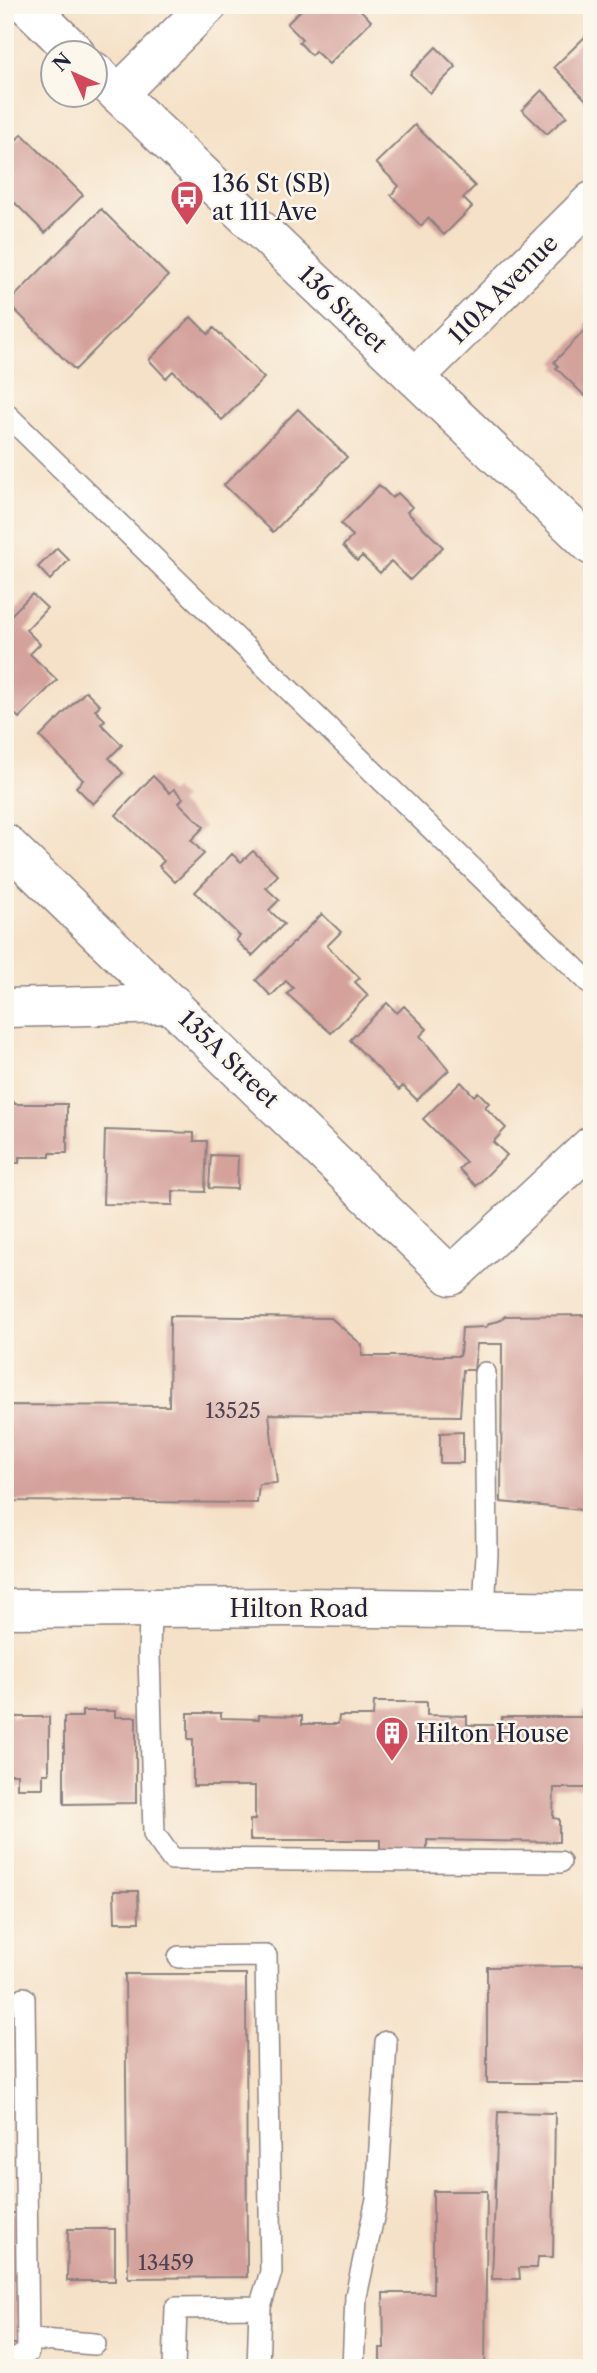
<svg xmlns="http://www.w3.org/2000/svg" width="597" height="2373" viewBox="0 0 597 2373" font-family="'Libre Caslon Text',serif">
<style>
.building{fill:#d4a19b}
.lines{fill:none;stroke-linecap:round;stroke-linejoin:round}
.service-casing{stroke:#8c8281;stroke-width:24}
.minor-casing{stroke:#8c8281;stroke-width:41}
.tertiary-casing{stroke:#8c8281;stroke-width:41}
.service{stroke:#fff;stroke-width:21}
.minor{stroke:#fff;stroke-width:38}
.tertiary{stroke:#fff;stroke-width:38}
.labels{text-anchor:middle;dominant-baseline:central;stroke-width:5;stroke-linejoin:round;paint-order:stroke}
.number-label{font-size:21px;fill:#4e4253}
.poi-label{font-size:24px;fill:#22223b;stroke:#fbf7ec;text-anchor:start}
.street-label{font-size:24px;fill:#22223b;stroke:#fbf7ec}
</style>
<rect width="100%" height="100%" fill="#fbf7ec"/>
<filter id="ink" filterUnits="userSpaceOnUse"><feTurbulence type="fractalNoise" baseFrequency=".0143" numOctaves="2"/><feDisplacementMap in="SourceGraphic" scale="14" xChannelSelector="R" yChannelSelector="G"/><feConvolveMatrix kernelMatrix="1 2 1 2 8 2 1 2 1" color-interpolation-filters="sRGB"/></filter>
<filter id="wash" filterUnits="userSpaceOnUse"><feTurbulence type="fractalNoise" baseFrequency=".00686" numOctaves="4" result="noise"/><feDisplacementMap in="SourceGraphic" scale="28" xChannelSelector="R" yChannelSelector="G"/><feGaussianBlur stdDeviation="1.57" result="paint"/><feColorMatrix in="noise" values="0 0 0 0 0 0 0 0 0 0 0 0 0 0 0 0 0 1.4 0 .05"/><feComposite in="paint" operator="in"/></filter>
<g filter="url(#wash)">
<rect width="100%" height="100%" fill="#f5e1c7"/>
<g id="blocks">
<!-- building -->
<path class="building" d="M306,5h50l15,16 -42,43 -14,-13 -4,4 -12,-13 3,-3 -15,-15z
M590,32l2,2v67l-3,2 -35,-36z
M436,47l20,20 -26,26 -20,-19z
M542,90l25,26 -20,18 -25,-24z
M415,125l60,61 -12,12 9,9 -28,28 -16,-17 -7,8 -30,-31 8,-9 -23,-23z
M22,134l61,61 -38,38 -30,-30 -10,10v-62z
M101,209l67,67 -93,94 -67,-67z
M191,317l17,17 6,-6 50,50 -42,42 -49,-49 -7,7 -17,-18z
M592,318v82l-5,-5 -2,1 -29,-28 2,-2 -4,-4 33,-34 -2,-3z
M298,409l49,48 -74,75 -49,-47z
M379,485l13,13 6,-5 14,14 -5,5 36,35 -33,33 -19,-19 -11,12 -18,-17 -5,5 -14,-15 10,-10 -12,-12z
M57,548l12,12 -19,20 -12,-13z
M32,594l15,14 -21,22 14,14 -10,10 27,26 -38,38 -14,-14v-83z
M86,691l14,14 -5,5 10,10 -4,4 21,21 -13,13 14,15 -30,31 -17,-17 7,-7 -43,-43z
M153,776l17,17 4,-4 9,9 -4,5 25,24 -13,13 13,14 -29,28 -16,-16 5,-5 -48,-46z
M253,851l25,24 -12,13 13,12 -10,10 15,14 -32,32 -16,-16 4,-4 -45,-44 37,-38 9,8z
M322,914l19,18 -14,14 33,32 -5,4 13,13 -37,38 -44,-39 6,-6 -7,-7 -15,15 -15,-16z
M387,1003l10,10 7,-7 23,23 -7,7 29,34 -32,30 -14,-14 -4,4 -49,-50z
M461,1082l13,14 4,-4 11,11 -4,4 21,21 -13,14 14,13 -31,31 -17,-17 7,-7 -43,-43z
M5,1088h5v14h4v2h53v49h-17v4h-31v6h-14z
M105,1130l89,3v8h13l-2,51 -32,-1v14l-70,-1z
M211,1155l27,1 -1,33 -28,-1z
M592,1315v196l-91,-9 1,-158h-25l-3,26h-11l-3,46 -191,-2 8,69 -18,1 -2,19 -251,-2 -1,-96 164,1 1,-90 161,2 31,27v11h98l2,-28 24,-1 4,-4 9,-2 6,-5z
M463,1432v31h-23v-30z
M374,1702h53v13l40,1v9h35v-8h80v-5h10v76h-38l-1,30 6,1v23l-132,-2v11h-47v-11h-130v-20h5v-34h-62v-47h-5v-26h33v5l38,1v-4l43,1v8h36l1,-8h34z
M5,1708h6v9h38v57h-6v14h-26v-14h-12z
M82,1711h33v6h21v86l-72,1v-87h18z
M114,1891h24l1,31h-24z
M592,1966v117h-105v-116z
M125,1974h121l1,303 -119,1z
M498,2112l57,1 -2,144h-15l-1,11h-18l1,11h-28z
M433,2191h54l-2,177h-105v-20h4l-1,-55h50z
M5,2213h17l-4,131h-13z
M68,2229h47v52h-48z"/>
</g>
</g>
<g filter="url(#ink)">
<use href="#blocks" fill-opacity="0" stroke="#8c8281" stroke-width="2"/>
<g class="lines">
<defs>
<path id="service" d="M5,413l587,572
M150,1609l-1,47 5,178 18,25 388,3
M484,1610l3,-56 -2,-181
M179,1957l87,-1 5,316 -11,35
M28,2339l67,5
M5,2366l23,-14 -4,-354
M174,2368l2,-60 84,-1 -2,61
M353,2368l3,-72 21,-97 9,-157"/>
<path id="minor" d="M118,94l90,-89
M415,377l177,-176
M5,843l446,433 141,-131
M5,1008l168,-4
M5,1609l296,-2 291,4"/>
<path id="tertiary" d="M27,5l48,47
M94,71l498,475"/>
</defs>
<!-- service casing -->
<use href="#service" class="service-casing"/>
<!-- minor casing -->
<use href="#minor" class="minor-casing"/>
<!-- tertiary casing -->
<use href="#tertiary" class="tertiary-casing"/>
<!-- service -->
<use href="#service" class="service"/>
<!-- minor -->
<use href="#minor" class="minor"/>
<!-- tertiary -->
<use href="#tertiary" class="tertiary"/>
</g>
</g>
<!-- icons -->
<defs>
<symbol id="bus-pin" viewBox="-11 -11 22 30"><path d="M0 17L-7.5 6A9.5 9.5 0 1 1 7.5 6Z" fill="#d1495b" stroke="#fbf7ec"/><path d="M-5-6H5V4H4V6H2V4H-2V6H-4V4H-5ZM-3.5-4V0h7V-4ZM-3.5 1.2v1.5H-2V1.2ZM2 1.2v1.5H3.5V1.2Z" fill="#fff"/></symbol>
<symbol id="building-pin" viewBox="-11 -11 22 30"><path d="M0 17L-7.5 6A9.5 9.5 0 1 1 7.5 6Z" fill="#d1495b" stroke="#fbf7ec"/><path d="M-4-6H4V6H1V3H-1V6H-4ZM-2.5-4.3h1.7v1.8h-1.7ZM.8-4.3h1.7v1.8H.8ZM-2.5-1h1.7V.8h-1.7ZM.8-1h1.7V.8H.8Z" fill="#fff"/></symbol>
</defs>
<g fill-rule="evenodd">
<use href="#bus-pin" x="168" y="178" width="38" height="52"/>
<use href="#building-pin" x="373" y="1714" width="38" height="52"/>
</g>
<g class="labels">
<!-- number labels -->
<g class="number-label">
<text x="233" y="1410">13525</text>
<text x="166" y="2262">13459</text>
</g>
<!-- poi labels -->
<g class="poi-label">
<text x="212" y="183">136 St (SB)<tspan x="212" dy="28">at 111 Ave</tspan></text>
<text x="416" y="1733">Hilton House</text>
</g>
<!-- street labels -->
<g class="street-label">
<text transform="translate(503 289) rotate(-45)">110A Avenue</text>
<text transform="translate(343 309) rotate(44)">136 Street</text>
<text transform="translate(229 1059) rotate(44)">135A Street</text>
<text x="299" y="1608">Hilton Road</text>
</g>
</g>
<!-- margin -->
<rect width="597" height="2373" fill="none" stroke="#fbf7ec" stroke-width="28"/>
<!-- north arrow -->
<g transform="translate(74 74) rotate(315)"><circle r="33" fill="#fbf7ec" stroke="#a4a2a5" stroke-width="2"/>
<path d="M0-5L12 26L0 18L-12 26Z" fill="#d1495b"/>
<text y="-10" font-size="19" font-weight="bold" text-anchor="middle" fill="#22223b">N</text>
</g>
</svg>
